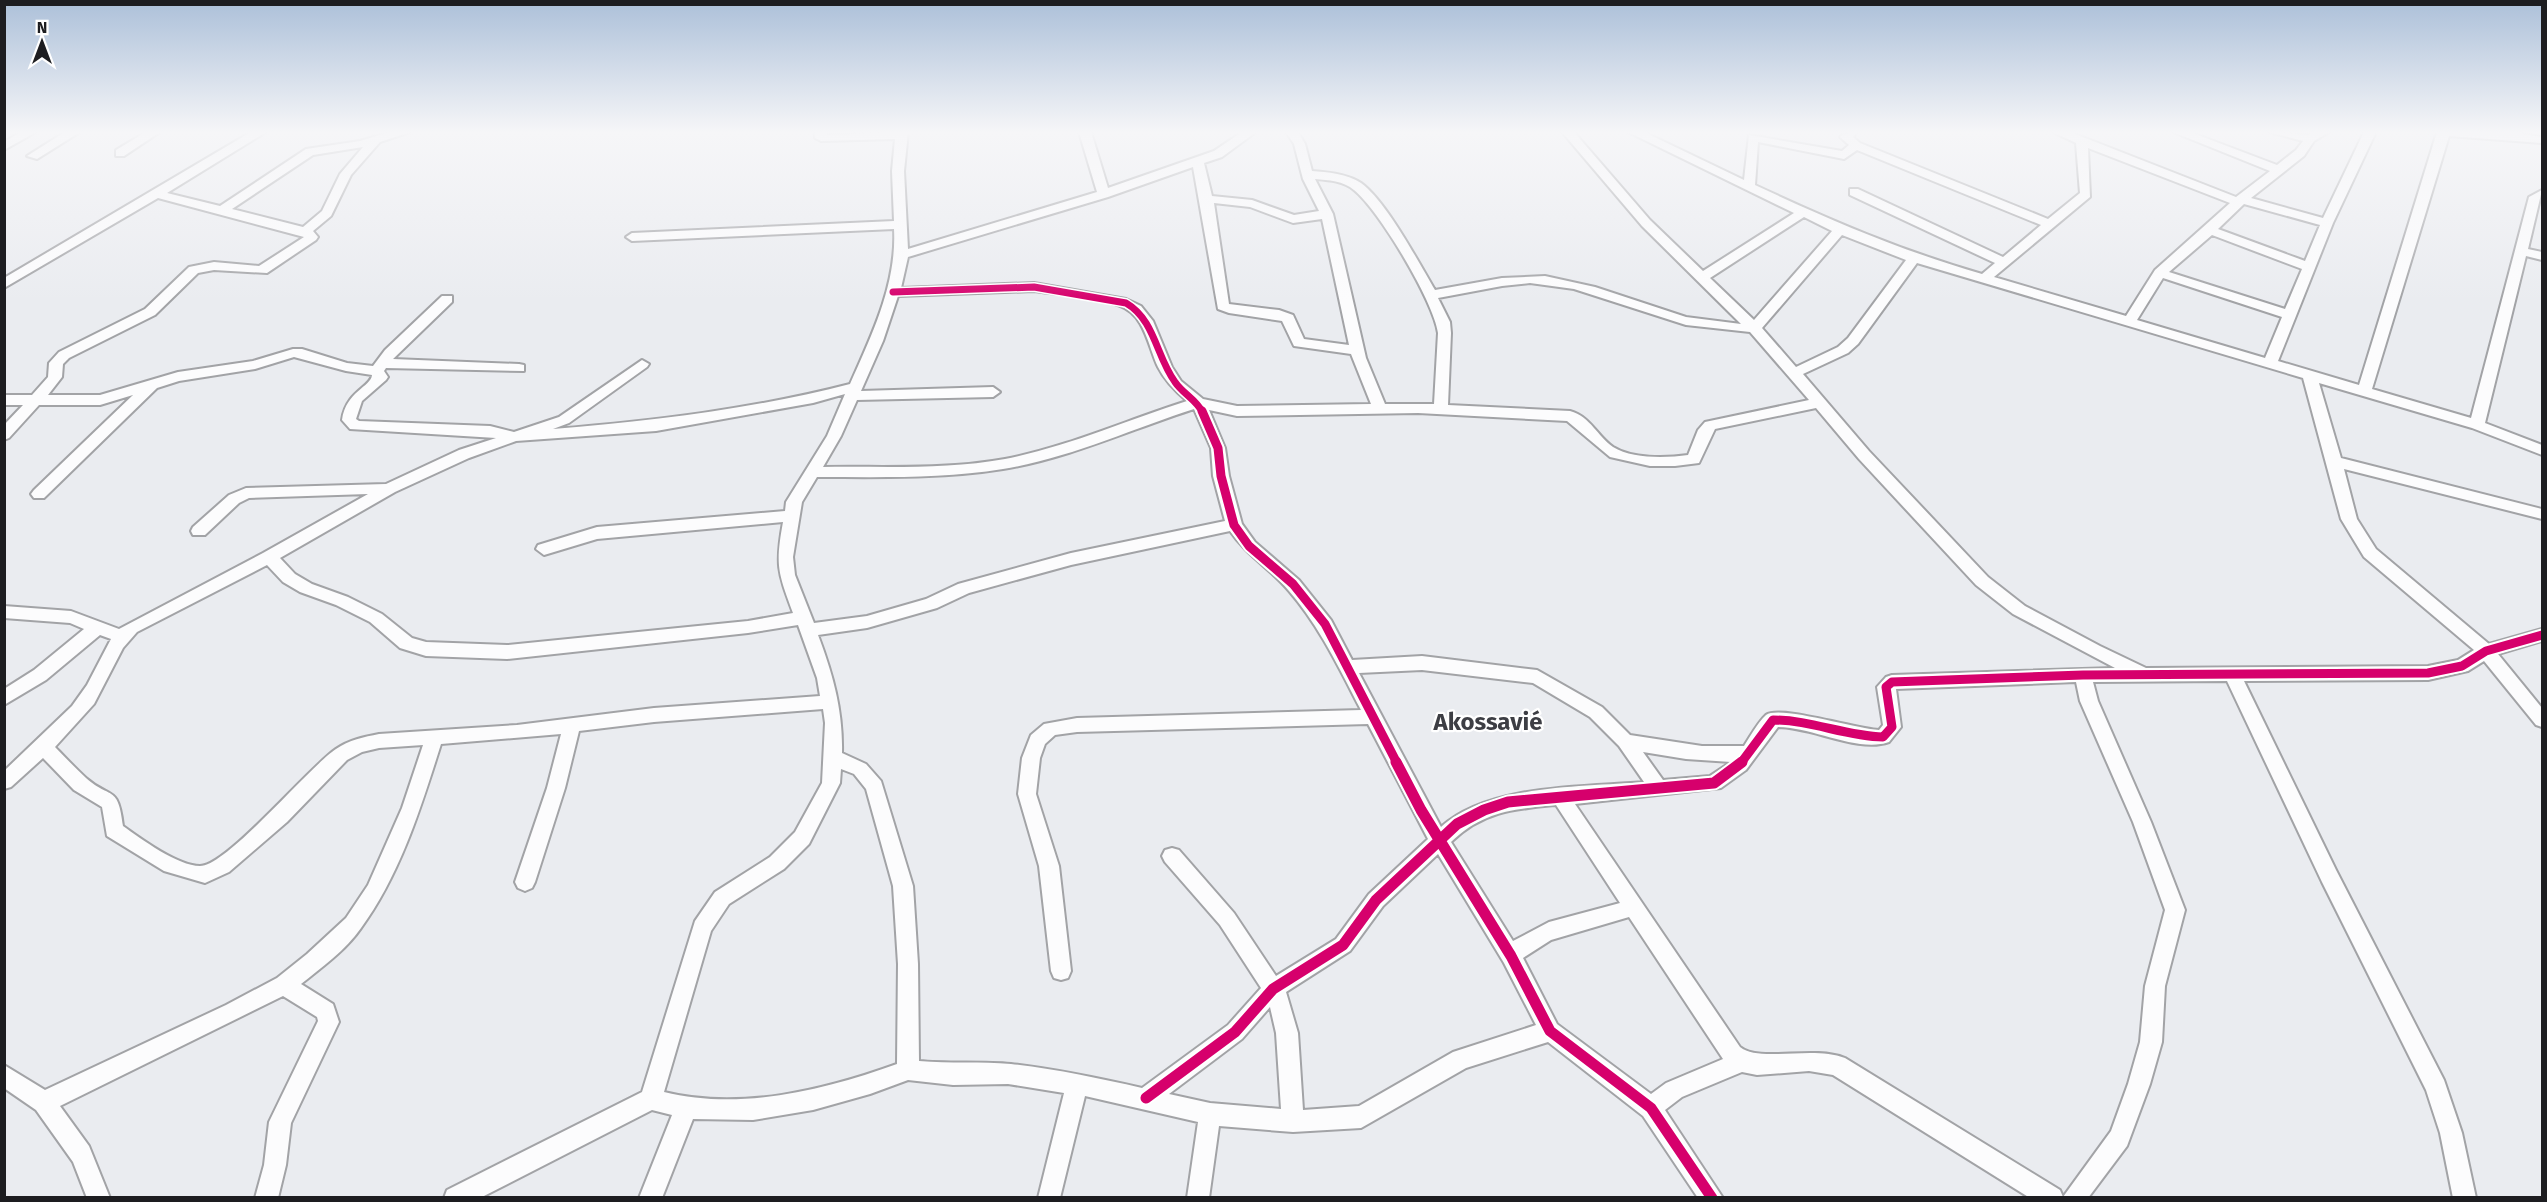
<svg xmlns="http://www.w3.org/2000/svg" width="2547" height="1202" viewBox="0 0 2547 1202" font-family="'Fira Sans',sans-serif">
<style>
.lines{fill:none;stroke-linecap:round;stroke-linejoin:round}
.minor-casing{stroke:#a2a3a6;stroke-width:4}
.minor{fill:#fcfcfd;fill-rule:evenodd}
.cycleway-far2-casing{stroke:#fff;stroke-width:10}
.cycleway-far1-casing{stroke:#fff;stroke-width:13}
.cycleway-casing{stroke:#fff;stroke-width:15}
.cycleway-far2{stroke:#d6006c;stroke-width:7}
.cycleway-far1{stroke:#d6006c;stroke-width:9}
.cycleway{stroke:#d6006c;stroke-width:11}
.labels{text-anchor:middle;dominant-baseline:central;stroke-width:4.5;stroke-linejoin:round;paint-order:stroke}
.quarter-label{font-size:24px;font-weight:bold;fill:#3d3e44;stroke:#fff}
</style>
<rect width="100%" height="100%" fill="#eaecf0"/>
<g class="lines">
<defs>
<path id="minor" d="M21,132h15l-32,18v-8z
M65,132h15l-43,27 -10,-3z
M146,132h14l-36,24h-8v-6z
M251,132h15l-99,61 53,13 86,-57 54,-8 30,-9h20l-30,10 -29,33 -20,41 -18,15 5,6 -2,3 -49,33 -53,-3 -16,3 -43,42 -86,43 -6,6 -1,13 -14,18h52l78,-23 75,-11 40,-12h9l45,14 26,3 12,-16 57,-54h10v6l-59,57 126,5 5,1v6l-138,-3 -2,3 4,6 -2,3 -24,21 -6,18 3,2 131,5 24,6 45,-15 83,-57 7,4 -2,3 -78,56 -16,6c100,-8 200,-20 297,-45 22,-49 47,-101 44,-155l-262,12 -6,-4 6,-4 262,-12 -2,-50 3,-32 -74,2 -6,-3v-6h12v3l81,-3 -4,39 4,78 189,-57 -18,-60h12l17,56 106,-37 28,-19h14l-34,25 -18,6 8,33 40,4 42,15 25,-4 -16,-32 -9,-35 -8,-12h12l7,12 7,27c15,1 36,3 49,12 25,18 58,80 74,107l67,-12 43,-2 50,11 91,30 55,7 -99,-98 -80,-94h12l76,88 53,51 91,-58 -166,-81h16l100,48 5,-45 93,16 7,-6 -9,-8 2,-2 15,-3 -4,5 7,6 188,76 32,-26 -4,-50 -23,-11h17l166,65 34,-26 -97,-39h17l87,33 19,-15 7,-9 -34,-9 39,3 6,-3h15l-15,9 -10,15 -53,42 72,20 41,-86h12l-43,91 -55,138 81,24 78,-253h74l31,5v6l-93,-7 -77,253 99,29 58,-221 13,-7 -14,59 14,3v8l-16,-4 -41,167 57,22v10l-70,-27 -153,-45 22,75 201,51v10l-198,-50 13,50 19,30 113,95 53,-15v12l-44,13 44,54v19l-6,-2 -52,-64 -16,10 -40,9 -184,1 92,189 108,210 18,53 14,65h-23l-13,-65 -14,-43 -104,-208 -95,-201 -134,1 5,19 53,121 34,88 -20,76 -3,56 -12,42 -23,62 -39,52h-58l-197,-123 -24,-4 -52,4 -15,-3 -60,25 -17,13 58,88h-25l-55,-82 -95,-74 -82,26 -105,60 -68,4 -74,-6 -10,72h-22l11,-76 -113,-26 -25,102h-22l26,-105 -56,-9 -55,1 -45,-5 -38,14 -57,16 -60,10 -60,-1 -31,79h-23l33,-83 -20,-5 -172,88h-36l3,-8 195,-98 53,-171 20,-29 55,-35 25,-25 27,-49 3,-60 -2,-14 -169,13 -75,9 -14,57 -30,94 -3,6 -7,3 -7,-3 -3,-6 32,-94 14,-54 -120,10c-20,63 -41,131 -80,184 -15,22 -40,40 -60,56l32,20 6,18 -48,101 -5,42 -8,33h-23l9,-33 5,-43 49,-101 -1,-4 -34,-21 -223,110 29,40 21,52h-23l-14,-36 -37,-52 -32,-22v-23l41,25 181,-85 51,-27 30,-24 39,-36 22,-33 34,-77 21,-63 -44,3 -17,4 -15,8 -60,62 -58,50 -24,11 -41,-12 -57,-35 -5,-29 -28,-17 -31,-32 -32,29 -7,2v-18l68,-65 15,-21 24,-46 -11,-4 -54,45 -42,25v-16l30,-19 50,-41 -14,-6 -66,-5v-12l67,5 48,18 144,-76 105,-59 -119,4 -10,5 -34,32h-12l-2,-4 2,-4 36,-32 17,-7 140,-4 73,-34 37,-12 -146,-9 -8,-9c4,-29 29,-33 30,-45l-26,-4 -52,-14 -39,12 -76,12 -22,7 -113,110h-10l-3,-4 3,-4 99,-95 -33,10h-61l-30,33 -5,2v-15l19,-20h-19v-10h28l16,-18 1,-14 10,-11 86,-43 44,-42 25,-5 45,4 45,-29 -146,-39 -154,90v-10zM1758,142l86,17 13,-9 184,75 -38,32 -145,-68h-8v6l145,68 -13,11c-82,-24 -150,-53 -227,-89zM363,147l-23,27 -18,37 -19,16 -71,-18 81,-54zM2088,148l142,55 -75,67 -29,46 -132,-39 96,-80zM1193,167l25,142 11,4 53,8 12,25 57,8 20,50 -134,2 -34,-7 -22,-18 -9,-14 -19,-46 -12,-15 -15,-7 -92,-16 -133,5 7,-31 200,-60zM1315,179c13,1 29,2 39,11 25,20 80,112 84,143l-4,71h-49l-19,-46 -33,-144zM1214,203l36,4 43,16 29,-4 27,126 -45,-6 -11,-24 -14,-5 -50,-6zM2244,204l76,21 -15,36 -87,-32zM1804,217l28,14 -78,89 -44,-42zM1842,235l64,25 -58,78 -10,9 -42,20 -34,-39zM2212,235l90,34 -17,40 -116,-37zM1917,263l386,115 38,141 23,38 110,93 -16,10 -30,6 -282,2 -46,-22 -75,-40 -37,-29 -119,-126 -66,-77 45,-21 10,-9zM2163,278l119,39 -17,41 -128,-38zM1530,283l44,6 112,36 64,7 59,68 -104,22 -7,8 -10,25c-22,3 -56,4 -75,-8 -16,-11 -22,-30 -43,-36l-122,-6 3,-72 -1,-11 -12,-24 64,-12zM1034,291c28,4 60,5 86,15 25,9 28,40 38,61 7,14 17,24 29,34 -60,19 -120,46 -182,58 -60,11 -122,7 -182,8l18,-31 16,-36 136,-3 7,-5 -7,-5 -132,4 22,-50 15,-45zM845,394l-18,42 -41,66 -1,9 -188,16 -59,18 -2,4 8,6 53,-16 186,-17c-8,44 -5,50 10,91l-45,8 -241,24 -81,-3 -14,-4 -30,-24 -34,-17 -36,-13 -17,-10 -15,-16 115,-66 74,-34 47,-17 140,-10 157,-28zM1816,408l43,51 117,126 37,29 102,54 -223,7 -6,2 -9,10 6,38 -4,5c-23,-1 -99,-25 -113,-15 -8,7 -16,22 -22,31h-42l-72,-11 -28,-28 -65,-37 -115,-14 -70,4 -21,-40 -32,-40 -44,-38 -13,-18 -13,-48 -4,-28 -16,-38 28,6 181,-3 149,8 43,36 40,9h25l24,-3 16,-34zM1194,409l17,39 2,28 12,45 -154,32 -113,31 -32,15 -59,17 -53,7 -19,-48 -2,-18 9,-55 15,-25c62,0 124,2 186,-8 64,-10 129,-40 191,-60zM1230,531c17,25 41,38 59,60 31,36 50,77 72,119l-284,8 -33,6 -13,11 -9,23 -4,36 21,72 12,105 3,7 7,2 7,-2 3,-7 -12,-105 -23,-72 4,-36 5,-14 10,-9 22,-3 291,-8 60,115 -59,55 -33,45 -60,37 -42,-63 -55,-63 -7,-2 -7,2 -3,6 3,6 55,63 41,63 -33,37 -86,63c-44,-10 -87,-19 -131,-24 -30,-3 -61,0 -92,-3l-1,-97 -5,-78 -32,-105 -15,-17 -24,-11c1,-43 -9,-78 -24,-118l49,-7 70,-20 32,-15 102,-28zM267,565l16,17 17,10 36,13 34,17 30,26 26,8 81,3 241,-26 50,-8 19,53 3,18 -166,12 -137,17 -138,9c-15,3 -30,6 -43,15 -27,18 -109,117 -136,117 -22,0 -59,-27 -77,-40 -5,-42 -12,-26 -37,-48 -11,-10 -21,-21 -31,-31l39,-43 29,-56 14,-16zM1422,670l111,13 57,34 29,29 25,36c-60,5 -156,2 -203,45l-82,-154zM2076,682l4,19 53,121 32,88 -20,76 -5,56 -12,42 -17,47 -48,66 -3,-7 -215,-132c-33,-13 -85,5 -105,-11l-165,-243 146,-16 25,-18 32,-43c34,0 80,26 111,15l12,-15 -5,-38zM1643,752l43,7 45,3 -21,14 -47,4zM841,769l13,5 12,15 27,97 5,78 -1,100c-72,26 -157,47 -233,28l47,-161 18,-27 55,-35 25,-25 31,-61zM1556,805l64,98 -71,19 -36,19 -62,-99c32,-31 63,-33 105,-37zM1438,854l66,109 32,62 -83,27 -94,54 -56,4 -5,-77 -12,-41 64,-41 33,-45zM1629,917l94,142 -57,24 -15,11 -94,-70 -34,-66 28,-18zM1270,1007l6,26 5,76 -71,-6 -41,-9 73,-55z"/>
</defs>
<!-- minor casing -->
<use href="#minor" class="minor-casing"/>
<!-- minor -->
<use href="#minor" class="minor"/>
<defs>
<path id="cycleway-far2" d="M893,292l141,-5 92,16c29,17 30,53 49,79 8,12 21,17 28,31"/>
<path id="cycleway-far1" d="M1202,411l16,37 3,28 13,49 15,21 44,38 32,40 72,139
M1741,763l32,-43c38,0 72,16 110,17l9,-10 -6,-40 6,-5 191,-7 345,-2 34,-7 24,-15 56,-16"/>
<path id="cycleway" d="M1396,762l25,48 90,146 39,75 101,77 61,90
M1146,1098l89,-66 38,-43 70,-44 33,-45 81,-76 27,-14 24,-8 206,-19 28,-21"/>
</defs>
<!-- cycleway-far2 casing -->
<use href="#cycleway-far2" class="cycleway-far2-casing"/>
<!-- cycleway-far1 casing -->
<use href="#cycleway-far1" class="cycleway-far1-casing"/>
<!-- cycleway casing -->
<use href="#cycleway" class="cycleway-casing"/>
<!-- cycleway-far2 -->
<use href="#cycleway-far2" class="cycleway-far2"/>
<!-- cycleway-far1 -->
<use href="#cycleway-far1" class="cycleway-far1"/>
<!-- cycleway -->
<use href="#cycleway" class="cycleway"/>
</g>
<!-- sky -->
<linearGradient id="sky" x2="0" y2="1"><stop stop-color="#acc0d9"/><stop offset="0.44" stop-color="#f6f6f8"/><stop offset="1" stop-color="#f6f6f8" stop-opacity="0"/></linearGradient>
<rect width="2547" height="301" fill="url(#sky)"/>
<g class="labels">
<!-- quarter labels -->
<g class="quarter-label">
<text x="1488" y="722">Akossavié</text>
</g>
</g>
<!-- border -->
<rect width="2547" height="1202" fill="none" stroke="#1d1d20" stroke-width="12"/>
<!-- north arrow -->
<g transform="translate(42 42)" stroke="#ffffff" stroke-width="4.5" paint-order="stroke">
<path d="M0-4.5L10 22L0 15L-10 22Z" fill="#1d1d20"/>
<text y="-9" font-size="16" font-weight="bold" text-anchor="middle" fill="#1d1d20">N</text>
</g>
</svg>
